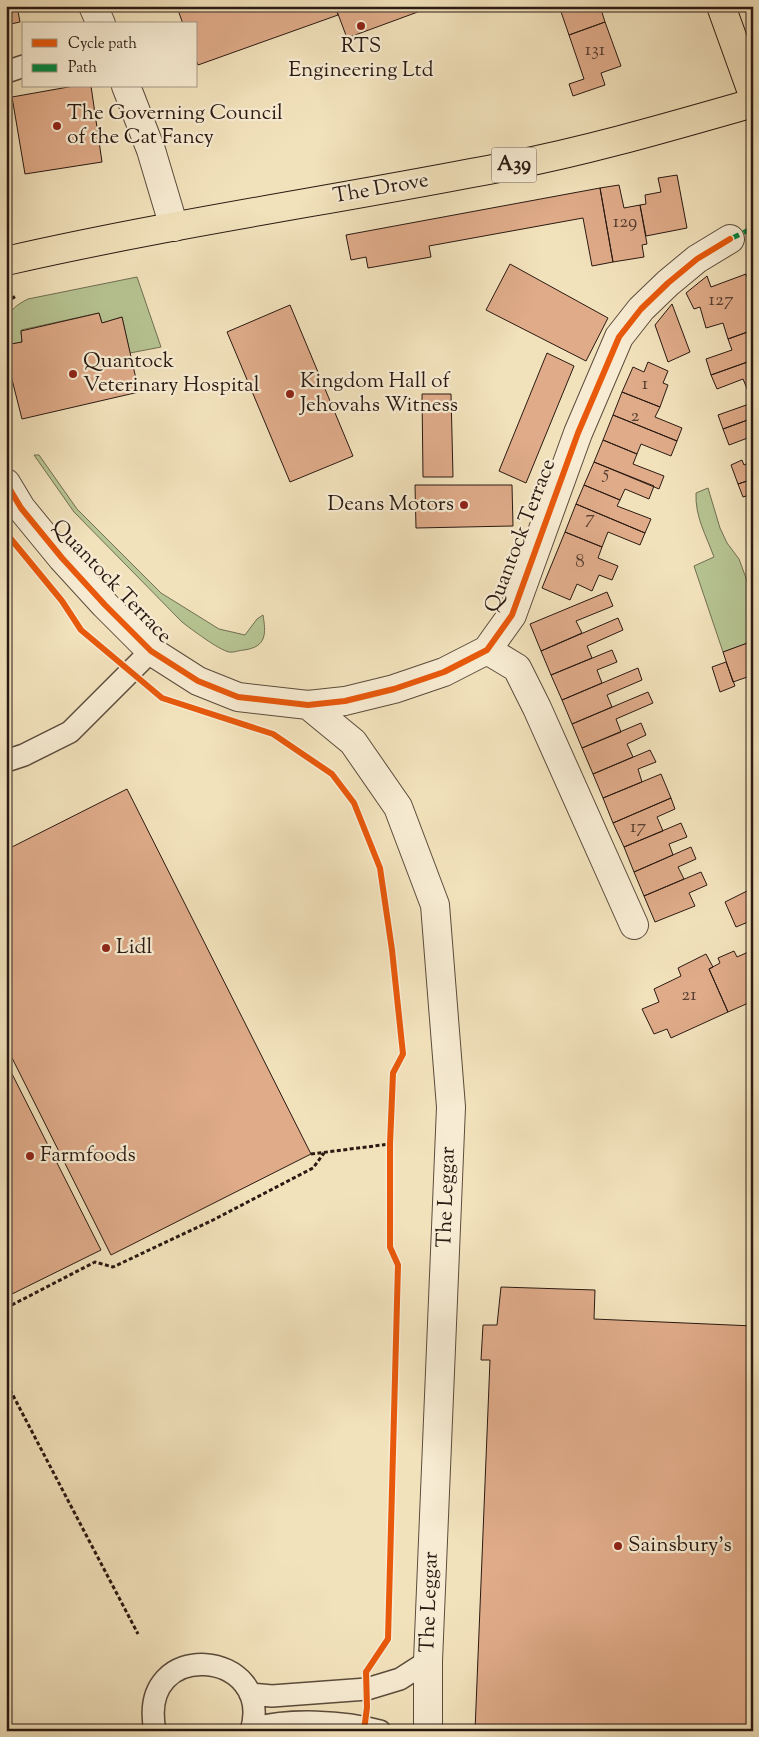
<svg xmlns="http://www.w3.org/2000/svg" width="759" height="1737" viewBox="0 0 759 1737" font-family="'Sorts Mill Goudy',serif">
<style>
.green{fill:#b7c493;stroke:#706f52}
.building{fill:#dfab89;stroke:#2a1a12}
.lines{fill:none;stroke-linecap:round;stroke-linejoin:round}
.service-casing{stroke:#5c4c3c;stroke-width:24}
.minor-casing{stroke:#5c4c3c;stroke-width:30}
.primary-casing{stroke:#2a1a12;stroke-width:30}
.path{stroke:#2a1a12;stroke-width:3;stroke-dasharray:4 2.5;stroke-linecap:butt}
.service{stroke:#f7ecd3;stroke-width:21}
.minor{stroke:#f7ecd3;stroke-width:28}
.primary{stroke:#f2e2bc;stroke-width:28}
.quiet{stroke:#00873e;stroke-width:5;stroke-dasharray:10 5;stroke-linecap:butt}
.cycleway-casing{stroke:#f7ecd3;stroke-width:9}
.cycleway{stroke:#e8590c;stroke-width:6}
.poi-dot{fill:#8f2418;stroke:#f7ecd3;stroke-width:2}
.labels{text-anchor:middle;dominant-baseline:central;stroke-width:4.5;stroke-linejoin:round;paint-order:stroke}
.number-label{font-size:19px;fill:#573e30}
.shield{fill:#f7ecd3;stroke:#68594c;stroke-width:1}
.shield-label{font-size:20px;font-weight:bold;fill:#2a1a12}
.poi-label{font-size:21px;fill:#2a1a12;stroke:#f7ecd3;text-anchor:start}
.street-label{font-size:21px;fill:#2a1a12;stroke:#f7ecd3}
</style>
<rect width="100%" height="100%" fill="#f2e2bc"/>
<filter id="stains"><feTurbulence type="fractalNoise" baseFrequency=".004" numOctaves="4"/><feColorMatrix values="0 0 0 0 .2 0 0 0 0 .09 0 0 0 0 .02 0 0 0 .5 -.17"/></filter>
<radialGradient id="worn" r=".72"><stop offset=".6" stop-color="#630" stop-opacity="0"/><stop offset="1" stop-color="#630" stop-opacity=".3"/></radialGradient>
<path class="green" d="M137 277 161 347 130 353 122 317 102 323 99 313 21 330 22 342 6 345C6 320 4 311 28 299Z
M34 455H39L77 509 161 593 219 629 245 635 257 619 263 615C266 633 267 647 244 650 240 650 233 653 229 652 219 650 191 629 182 622L74 512Z
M708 488 720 528 727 543 739 559 753 597V641L723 652 694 566 714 557C706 535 695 517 696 493Z"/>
<path class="building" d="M6 6H17L20 22 6 25Z
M188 6H335L338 15 198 65 196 60V24H183L178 10Z
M335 6H434L347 38Z
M559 6H600L605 22 569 35Z
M605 22 621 66 601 73 605 85 573 96 569 84 584 79 569 35Z
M74 86H91L102 162 25 174 12 97Z
M677 175 687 228 646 236 640 205 646 204 645 195 661 192 658 178Z
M619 185 624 208 640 205 647 244 642 245 644 257 613 262 600 188Z
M600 188 613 262 592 266 583 218 429 246 431 257 368 268 366 257 351 260 346 235Z
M510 264 608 318 586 361 486 310Z
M746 274 753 293V330L728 339 723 323 706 328 700 307 694 309 686 293 707 276 711 287Z
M672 304 690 352 668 362 655 325Z
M290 305 353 456 290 482 227 332Z
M99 313 102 323 122 317 139 392 22 419 6 356V345L22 342 21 331Z
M753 330V360L711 375 706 359 732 350 728 339Z
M547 353 574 366 526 483 499 471Z
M753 360V390L748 391 743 379 717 389 711 375Z
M648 362 668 371 663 383 668 385 660 407 622 392 633 367 644 372Z
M753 390V418L723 429 718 415 752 403 748 391Z
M622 392 660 407 655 417 682 428 677 441 613 415Z
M422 394H451L453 477H423Z
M613 415 677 441 671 456 641 444 637 454 603 440Z
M753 418V436L729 445 723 429Z
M603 440 637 454 633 464 664 476 659 489 594 462Z
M742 460 744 465 753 461V479L738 484 731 465Z
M594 462 654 486 649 499 625 489 620 500 584 485Z
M753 479V494L743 497 738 484Z
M415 485H512L513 526 416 528Z
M584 485 620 500 617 506 651 519 645 533 576 504Z
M576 504 645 533 640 545 608 532 602 547 565 532Z
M565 532 602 547 598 558 618 566 612 580 599 575 592 591 577 584 570 600 542 588Z
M607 592 613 606 576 621 582 633 541 651 530 624Z
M618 618 623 630 587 646 592 658 551 675 541 651Z
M753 641V675L733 682 723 652Z
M612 650 617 662 597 670 602 683 562 700 551 675Z
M726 662 735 686 720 692 712 667Z
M638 668 642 680 607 695 612 707 572 724 562 700Z
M648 692 653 703 616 719 621 732 582 748 572 724Z
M641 723 646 735 627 744 633 757 593 774 582 748Z
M650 750 656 762 638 769 642 782 603 798 593 774Z
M661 774 671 798 613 823 603 798Z
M127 789 311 1154 111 1255 6 1046V850Z
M671 798 675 809 657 817 663 831 624 847 613 823Z
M681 823 687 837 669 844 673 855 634 872 624 847Z
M691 847 696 859 678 867 684 879 644 896 634 872Z
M701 872 707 885 689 893 695 906 655 922 644 896Z
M753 888V920L736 927 725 902Z
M753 950V1001L728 1012 709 969 720 963 718 958 734 951 737 957Z
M706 954 713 967 709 969 728 1012 671 1038 667 1029 654 1034 642 1009 659 1002 654 989 681 976 678 968Z
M6 1062 101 1250 10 1295 6 1288Z
M501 1287 595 1290 594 1319 753 1326V1731H475L490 1360H481L483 1325H497Z"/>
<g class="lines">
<defs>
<path id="service" d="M6 72 24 66
M6 761 24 755 70 732 151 651
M250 1694 272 1696 367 1689 400 1679 428 1661
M252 1729C288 1718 344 1721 380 1731
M155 1731C136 1635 276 1650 251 1731"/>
<path id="minor" d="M93 6 101 24
M126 86 151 150 174 227
M6 483 21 508 62 558 105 605 151 651 198 681 238 697 308 705 345 701 394 689 444 672 487 650 512 615 578 433 619 337 641 309 668 283 697 259 730 239
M487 650 517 668 537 708 634 925
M308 705 353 742 398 807 435 905 451 1107 428 1661V1731"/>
<path id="primary" d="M721 6 753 95
M6 261C172 223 341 199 508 166 591 150 672 126 753 103"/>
</defs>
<use href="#service" class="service-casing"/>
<use href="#minor" class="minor-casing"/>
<use href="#primary" class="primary-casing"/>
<path class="path" d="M6 302 16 296
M311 1154 390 1144
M6 1308 95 1262 113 1267 213 1220 313 1168 324 1153
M7 1384 138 1634"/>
<use href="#service" class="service"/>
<use href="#minor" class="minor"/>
<use href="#primary" class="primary"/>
<path class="quiet" d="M730 239 753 228"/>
<defs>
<path id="cycleway" d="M6 483 21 508 62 558 105 605 151 651 198 681 238 697 308 705 345 701 394 689 444 672 487 650 512 615 578 433 619 337 641 309 668 283 697 259 730 239
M6 533 62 601 81 630 162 698 273 734 332 774 354 803 380 868 392 950 403 1054 393 1073 390 1144V1247L398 1265 388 1639 366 1672 367 1707 364 1731"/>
</defs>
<use href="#cycleway" class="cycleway-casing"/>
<use href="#cycleway" class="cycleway"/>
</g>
<g class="poi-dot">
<circle cx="361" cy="26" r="5"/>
<circle cx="57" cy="126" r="5"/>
<circle cx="73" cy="374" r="5"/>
<circle cx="290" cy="394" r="5"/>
<circle cx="464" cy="505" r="5"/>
<circle cx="106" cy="948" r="5"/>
<circle cx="30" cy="1156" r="5"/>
<circle cx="618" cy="1546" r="5"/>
</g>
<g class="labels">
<g class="number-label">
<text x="595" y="50">131</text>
<text x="625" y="222">129</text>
<text x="721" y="300">127</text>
<text x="645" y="384">1</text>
<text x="635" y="416">2</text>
<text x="606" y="473">5</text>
<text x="590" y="518">7</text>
<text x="580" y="562">8</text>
<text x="638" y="827">17</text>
<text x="689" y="995">21</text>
</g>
<rect class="shield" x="491.5" y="147.5" width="45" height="35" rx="4"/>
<g class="shield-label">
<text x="514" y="165">A39</text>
</g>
<g class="poi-label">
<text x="361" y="47" text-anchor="middle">RTS<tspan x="361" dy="24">Engineering Ltd</tspan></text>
<text x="67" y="114">The Governing Council<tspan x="67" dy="24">of the Cat Fancy</tspan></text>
<text x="83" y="362">Quantock<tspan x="83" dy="24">Veterinary Hospital</tspan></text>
<text x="300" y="382">Kingdom Hall of<tspan x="300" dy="24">Jehovahs Witness</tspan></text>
<text x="454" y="505" text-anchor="end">Deans Motors</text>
<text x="116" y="948">Lidl</text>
<text x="40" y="1156">Farmfoods</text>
<text x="628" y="1546">Sainsbury's</text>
</g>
<g class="street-label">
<text transform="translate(381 189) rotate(-10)">The Drove</text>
<text transform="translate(521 536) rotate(-69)">Quantock Terrace</text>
<text transform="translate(111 582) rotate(46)">Quantock Terrace</text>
<text transform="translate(447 1197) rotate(-88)">The Leggar</text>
<text transform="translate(430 1602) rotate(-88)">The Leggar</text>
</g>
</g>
<rect width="759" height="1737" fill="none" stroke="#f2e2bc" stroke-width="25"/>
<rect x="8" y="8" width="744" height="1722" fill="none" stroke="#2a1a12" stroke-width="2.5"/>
<rect x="12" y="12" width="734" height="1712" fill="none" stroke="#2a1a12"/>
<rect x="22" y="22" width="175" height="65" fill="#f7ecd3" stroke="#a59886"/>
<rect x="32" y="39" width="25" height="8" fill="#e8590c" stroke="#a59886"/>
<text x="68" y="48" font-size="15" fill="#2a1a12">Cycle path</text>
<rect x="32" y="64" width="25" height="8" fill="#00873e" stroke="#a59886"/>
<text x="68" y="72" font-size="15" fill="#2a1a12">Path</text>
<rect width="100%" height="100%" filter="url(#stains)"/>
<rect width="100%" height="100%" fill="url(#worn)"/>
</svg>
